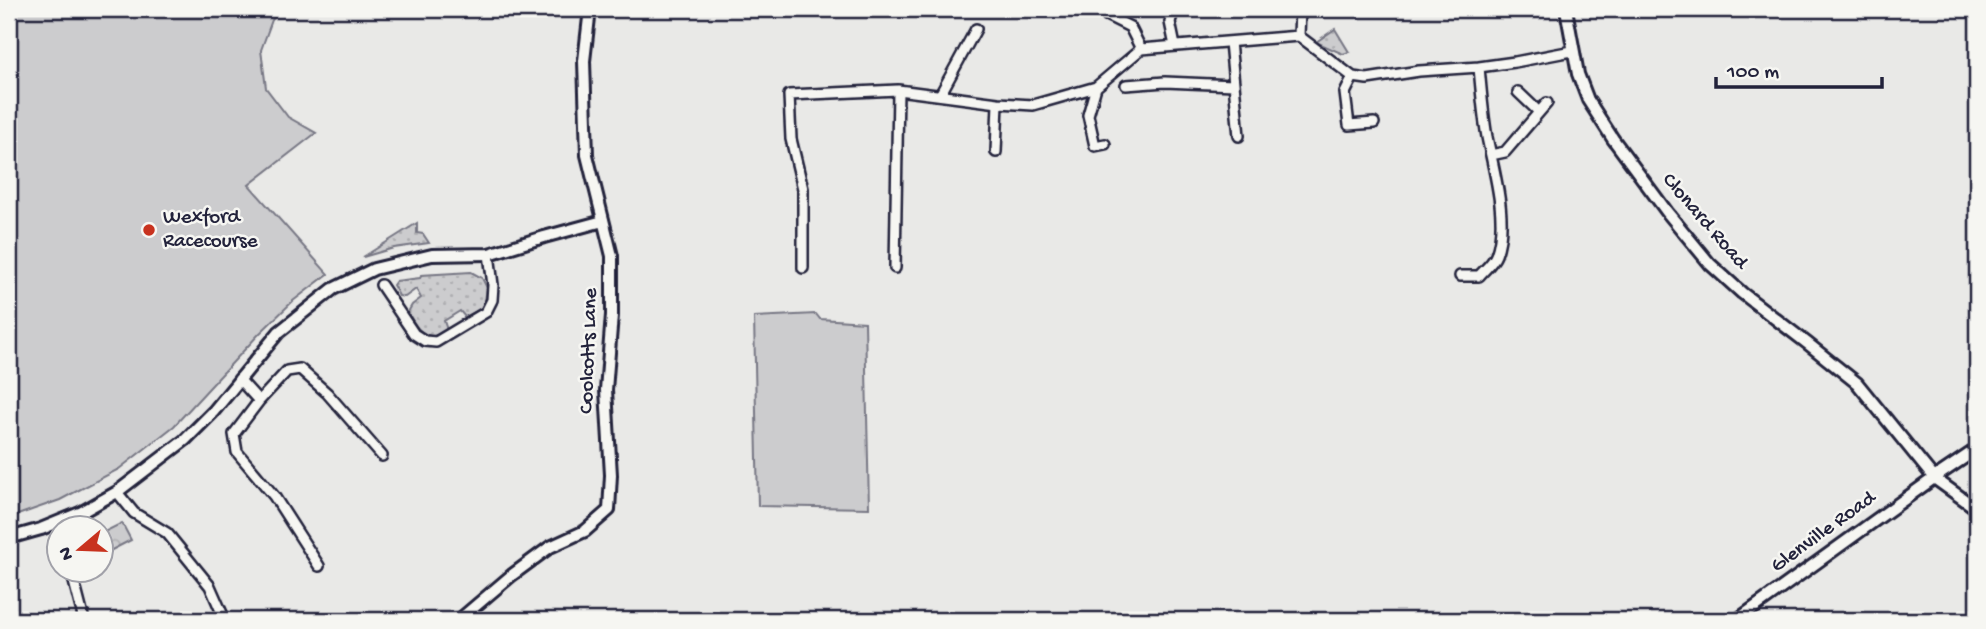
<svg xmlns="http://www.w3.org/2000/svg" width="1986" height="629" viewBox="0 0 1986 629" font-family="'Gochi Hand',sans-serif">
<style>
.grass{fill:url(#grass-dots);stroke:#777784;stroke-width:2}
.park{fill:url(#park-crowns);stroke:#777784;stroke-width:2}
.garden{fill:#ccccce;stroke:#777784;stroke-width:2}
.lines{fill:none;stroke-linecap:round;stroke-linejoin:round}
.minor-casing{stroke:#22223b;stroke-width:14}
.tertiary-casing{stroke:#22223b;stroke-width:16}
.minor{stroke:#f6f6f2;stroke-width:9}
.tertiary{stroke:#f6f6f2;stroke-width:10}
.poi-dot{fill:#c8321e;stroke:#f6f6f2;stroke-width:2.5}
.labels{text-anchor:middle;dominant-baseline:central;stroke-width:5;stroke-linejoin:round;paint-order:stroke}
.poi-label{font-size:21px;fill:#22223b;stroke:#f6f6f2;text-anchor:start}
.street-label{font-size:21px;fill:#22223b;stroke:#f6f6f2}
</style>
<defs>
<pattern id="grass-dots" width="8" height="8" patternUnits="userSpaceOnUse" patternTransform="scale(1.75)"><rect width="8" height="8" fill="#ccccce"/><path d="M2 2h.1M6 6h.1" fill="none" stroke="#afafb2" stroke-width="1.8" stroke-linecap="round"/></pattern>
<pattern id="park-crowns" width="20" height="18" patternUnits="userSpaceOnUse" patternTransform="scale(1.75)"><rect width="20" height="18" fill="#ccccce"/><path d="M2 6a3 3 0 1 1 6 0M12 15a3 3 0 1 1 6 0" fill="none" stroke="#afafb2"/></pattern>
</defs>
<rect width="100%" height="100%" fill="#e9e9e7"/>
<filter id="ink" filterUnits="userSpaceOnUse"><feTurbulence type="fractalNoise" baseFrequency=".0143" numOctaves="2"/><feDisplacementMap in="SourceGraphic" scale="14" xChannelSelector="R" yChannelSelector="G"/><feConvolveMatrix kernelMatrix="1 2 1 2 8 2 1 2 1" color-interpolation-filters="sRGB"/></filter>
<g filter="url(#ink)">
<path class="grass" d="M1335 29 1349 52 1343 54 1316 42Z
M417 223V233L423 234 429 243 394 248 363 257Z
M471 272 482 278 487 288 485 301 481 309 465 317 460 311 444 321 447 330C446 331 436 336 435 336 421 338 413 322 408 312L412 305 421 298 416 289 405 297 399 296 393 285 396 281 420 278 421 275Z"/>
<path class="park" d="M122 523 131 540 102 555V533Z"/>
<path class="garden" d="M9 9H282L272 20 261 50 266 88 288 117 316 133 249 185 328 274 293 301 259 334 174 426 119 469 60 500 9 518Z
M816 314 820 319 865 322 869 508 758 506 754 317Z"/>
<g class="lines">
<defs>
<path id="minor" d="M1094 9 1130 27 1141 49
M1174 9 1170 22 1175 46
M1299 36 1300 9
M1230 42 1239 136
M1141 49 1299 36 1353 77 1367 79 1419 71 1479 67
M1353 77 1345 93 1349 125 1374 123
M1126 85 1165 82 1234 85
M1096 87 1088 115 1095 146 1105 144
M1518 92 1539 112
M940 95 976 29
M996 152 998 103
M1491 155 1505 152 1547 103
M803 268V189L791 139 789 95 898 90 998 103 1033 105 1096 87 1141 49
M895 268 898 90
M1460 276H1479C1485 269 1493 263 1496 255 1509 221 1494 172 1487 137 1483 114 1481 90 1479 67L1515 62 1572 51
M381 285 414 334 425 341 436 342 486 312 492 300 493 285 489 254
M239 379 259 401 234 434 237 452 274 496 319 566
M259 401 287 371 300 369 327 393 382 456
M117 492 134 513 167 533 210 586 225 620
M71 570 84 620"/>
<path id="tertiary" d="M1566 9 1578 74 1588 100 1613 139 1667 212 1710 264 1742 293 1807 343 1857 383 1934 478 1977 509
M9 538 41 529 80 513 117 492 185 440 213 412 279 332 333 289 374 269 432 255 489 254 544 237 603 221
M459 620 512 575 550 547 585 531 609 510 611 475 606 390 612 315V256L587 155 584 61 590 9
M1737 620 1934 478 1977 449"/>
</defs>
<use href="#minor" class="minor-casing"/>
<use href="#tertiary" class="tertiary-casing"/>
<use href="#minor" class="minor"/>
<use href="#tertiary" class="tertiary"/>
</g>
</g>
<circle class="poi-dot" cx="149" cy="230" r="7"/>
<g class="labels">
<g class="poi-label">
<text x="163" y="218">Wexford<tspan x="163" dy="24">Racecourse</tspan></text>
</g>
<g class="street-label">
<text transform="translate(1704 222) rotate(49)">Clonard Road</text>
<text transform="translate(590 351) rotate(-88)">Coolcotts Lane</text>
<text transform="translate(1824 533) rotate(-36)">Glenville Road</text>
</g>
</g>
<rect width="1986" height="629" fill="none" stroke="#f6f6f2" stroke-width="35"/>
<rect x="18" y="18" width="1951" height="594" fill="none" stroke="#22223b" stroke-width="2.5" filter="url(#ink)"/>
<g transform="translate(80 549) rotate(251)"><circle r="33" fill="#f6f6f2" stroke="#a1a1a9" stroke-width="2"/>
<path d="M0-5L12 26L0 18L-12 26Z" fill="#c8321e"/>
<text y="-10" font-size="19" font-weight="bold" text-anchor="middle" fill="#22223b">N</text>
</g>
<path d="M1716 77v10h166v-10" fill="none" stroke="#22223b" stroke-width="3.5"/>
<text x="1727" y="77" font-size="21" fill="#22223b" stroke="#f6f6f2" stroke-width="5" paint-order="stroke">100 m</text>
</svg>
